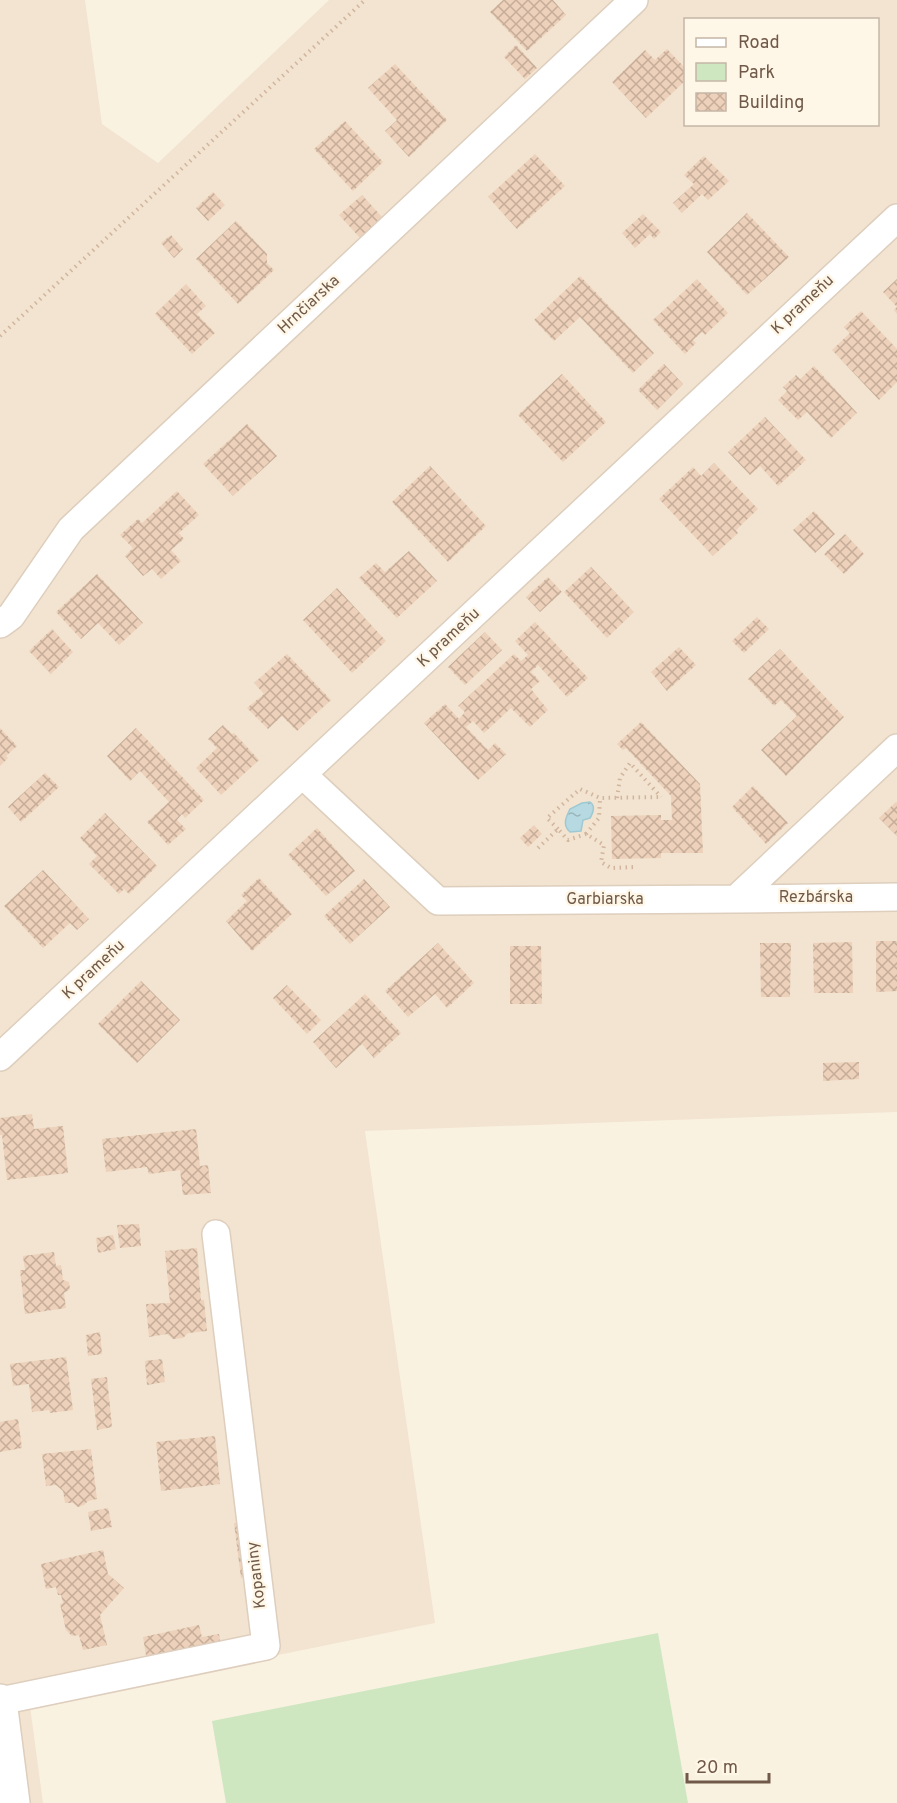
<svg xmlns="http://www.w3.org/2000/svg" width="897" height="1803" viewBox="0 0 897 1803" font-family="Overpass,sans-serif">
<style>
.residential{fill:#f2e4d0;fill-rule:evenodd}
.park{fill:#cee7c1}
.water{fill:url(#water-ripples);stroke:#9ec9d3;stroke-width:1.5}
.building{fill:url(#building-cross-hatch)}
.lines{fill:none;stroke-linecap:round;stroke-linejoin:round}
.minor-casing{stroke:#decebd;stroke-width:30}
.tertiary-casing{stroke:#decebd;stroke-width:36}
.path{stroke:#d2b59e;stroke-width:4;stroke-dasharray:1.5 4.5;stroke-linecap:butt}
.minor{stroke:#fff;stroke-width:27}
.tertiary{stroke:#fff;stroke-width:33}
.labels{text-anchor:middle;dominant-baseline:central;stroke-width:4.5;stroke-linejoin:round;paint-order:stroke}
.street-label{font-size:16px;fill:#705949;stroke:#fef6e6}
</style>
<defs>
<pattern id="water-ripples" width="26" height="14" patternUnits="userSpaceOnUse" patternTransform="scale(1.5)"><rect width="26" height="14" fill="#b7dae2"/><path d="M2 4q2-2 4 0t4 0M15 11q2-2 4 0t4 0" fill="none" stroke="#99b4b9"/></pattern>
<pattern id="building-cross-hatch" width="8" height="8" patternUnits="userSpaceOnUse" patternTransform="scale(1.5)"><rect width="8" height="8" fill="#eed1ba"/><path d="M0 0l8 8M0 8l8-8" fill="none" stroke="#c5ad99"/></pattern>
</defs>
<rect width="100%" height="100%" fill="#faf2e1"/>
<path class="residential" d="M0 0H85L102 124 158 163 329 0H897V1112L365 1131 435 1623 30 1706 43 1803H0ZM686 20H878V124H686Z"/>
<path class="park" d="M658 1633 688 1803H226L212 1721Z"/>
<path class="water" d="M590 802C596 806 593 813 590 818L583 820 581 831 570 832C562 825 566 817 570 809L582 803Z"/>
<path class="building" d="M503 0H553L566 15 527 51 490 12Z
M516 45 537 68 525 79 504 57Z
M667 49 686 69V80L646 118 612 82 645 50 655 60Z
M395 64 447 120 409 157 385 131 397 120 368 88Z
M345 121 383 162 353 191 314 149Z
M535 154 565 186 517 229 488 197Z
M704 156 729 181 708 200 702 194 682 213 673 203 694 184 684 175Z
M213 192 225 205 208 221 196 208Z
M362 195 383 218 361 239 339 215Z
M747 213 789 257 747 295 707 252Z
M643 214 661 232 654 239 650 234 635 248 622 233Z
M236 221 267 254V263L274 270 238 304 196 259Z
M171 235 183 249 174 258 161 243Z
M580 276 654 353 633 373 580 317 554 341 534 320Z
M697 279 728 313 705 335 702 332 693 340 696 343 685 354 653 320Z
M897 279V314L894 310 897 307 883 292Z
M186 284 206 306 197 314 215 333 192 354 155 314Z
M861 311 897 349V382L879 400 832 350 850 333 844 327Z
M664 364 683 384 657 410 638 390Z
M814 366 857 413 831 438 807 412 798 420 778 400 787 391 783 387 796 375 800 379Z
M562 374 606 422 563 462 518 415Z
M765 417 806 460 778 486 760 466 750 475 728 452Z
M247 424 277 456 233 496 203 464Z
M714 463 758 509 736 530 738 533 713 556 659 499 693 467 701 476Z
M430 466 486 526 448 562 392 502Z
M177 491 199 515 179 533 184 539 171 550 181 561 161 579 152 569 143 576 125 556 133 548 120 535 138 519 142 523Z
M814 511 835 534 815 553 793 530Z
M845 534 864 554 844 574 824 554Z
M409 551 437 581 397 618 359 578 376 563 385 572Z
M591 567 634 612 607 638 564 592Z
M97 574 143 623 119 645 98 623 81 639 56 612Z
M548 577 562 592 540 612 526 597Z
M337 588 386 641 352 673 303 620Z
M757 617 769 629 744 653 732 641Z
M535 622 588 678 567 697 538 665 531 672 540 681 531 689 548 710 530 727 511 708 484 733 473 721 466 727 488 750 495 743 506 754 478 780 424 723 445 704 459 719 465 712 458 706 514 654 521 661 528 655 515 641Z
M52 629 73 652 51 674 29 651Z
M485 632 502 650 465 685 448 667Z
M679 647 696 665 667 691 651 672Z
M780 649 844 717 786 776 761 750 797 716 781 700 774 706 748 679Z
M287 654 331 700 297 731 282 716 268 729 247 708 264 694 254 683Z
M641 722 700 784 703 853H661V858L612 859 611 816 661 815V820H672L671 796 626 748 623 750 617 744Z
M223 725 232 734 234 733 259 760 221 795 196 768 217 748 208 739Z
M0 728 17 746 6 756 8 758 0 766Z
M136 728 204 800 185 818 182 814 177 820 186 829 168 845 147 822 169 802 140 771 130 781 107 756Z
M45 773 59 787 21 822 8 807Z
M753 786 788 823 766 844 732 807Z
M896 802 897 803V836L879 818Z
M105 813 157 866 129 894 124 889 119 894 89 864 97 856 80 838Z
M534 825 542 834 528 847 520 838Z
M317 828 355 871 326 896 288 855Z
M43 870 89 919 77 930 70 923 43 948 4 906Z
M259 878 292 914 252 951 226 921 247 901 241 895Z
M364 879 390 907 350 944 324 916Z
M876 941H897V991L876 992Z
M852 942 853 993H814L813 943Z
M438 943 474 983 447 1008 435 994 408 1017 385 991Z
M760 943H791L790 997H761Z
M510 946H541L542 1004H510Z
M141 981 180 1020 137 1063 98 1024Z
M287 985 321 1020 307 1034 273 998Z
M365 994 401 1033 374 1058 362 1044 336 1068 313 1042Z
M859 1062V1079L823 1081V1063Z
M32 1114 34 1129 63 1126 68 1173 7 1180 2 1135H0V1118Z
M196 1129 200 1166 208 1165 211 1193 183 1195 180 1170 149 1174 147 1167 106 1172 102 1139Z
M139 1224 141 1246 120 1248 117 1225Z
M113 1235 116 1249 98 1253 96 1238Z
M197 1248 201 1300H204L207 1331 188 1333 183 1338 173 1339 167 1334 149 1337 146 1304 170 1303 165 1251Z
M54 1252 56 1266 61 1265 63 1280 69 1282 70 1289 64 1293 66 1308 25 1314 20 1270H25L23 1256Z
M100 1332 102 1354 88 1356 86 1335Z
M66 1357 73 1410 50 1413 49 1410 32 1412 29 1384 13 1386 10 1364Z
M162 1359 165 1382 147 1385 145 1361Z
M107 1377 112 1427 97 1430 91 1379Z
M18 1419 22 1448 0 1452V1422Z
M215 1436 220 1484 161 1491 156 1442Z
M91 1449 97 1499 88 1501 84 1505 78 1507 73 1503H65L63 1491 56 1485 46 1486 42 1454Z
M108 1508 112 1527 91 1531 88 1512Z
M244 1522 250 1576 241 1578 234 1523Z
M103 1550 108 1574 124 1588 100 1615 107 1645 83 1650 79 1635 72 1636 66 1630 60 1604 63 1603 61 1595H58L56 1587 46 1589 41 1564Z
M199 1625 202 1637 219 1634 221 1647 147 1662 143 1637Z"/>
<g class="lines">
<defs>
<path id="minor" d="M0 624 11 616 71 529 634 0
M303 775 438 901 736 899 897 748
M736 899 897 897
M0 1057 897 218
M0 1701 266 1646 216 1234"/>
<path id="tertiary" d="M0 1701 13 1803"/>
</defs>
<use href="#minor" class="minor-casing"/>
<use href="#tertiary" class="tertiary-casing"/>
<path class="path" d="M0 336 365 0
M617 798 620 778 630 763 661 797
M558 829 547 818 580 789 600 798 662 797
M586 834 599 818 600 798
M538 848 558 829 568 840 586 834 604 845 601 862 611 868 636 867"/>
<use href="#minor" class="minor"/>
<use href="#tertiary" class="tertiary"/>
</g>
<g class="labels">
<g class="street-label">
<text transform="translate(309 305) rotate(-43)">Hrnčiarska</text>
<text transform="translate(803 305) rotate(-43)">K prameňu</text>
<text transform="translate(449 638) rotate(-43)">K prameňu</text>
<text x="816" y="898">Rezbárska</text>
<text x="605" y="900">Garbiarska</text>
<text transform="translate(94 970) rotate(-43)">K prameňu</text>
<text transform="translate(257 1575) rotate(-97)">Kopaniny</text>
</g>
</g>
<rect x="684" y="18" width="195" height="108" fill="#fef6e6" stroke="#c5b7a7" stroke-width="1.5"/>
<rect x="696" y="38" width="30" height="9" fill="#ffffff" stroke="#c5b7a7" stroke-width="1.5"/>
<text x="738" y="48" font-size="18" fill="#705949">Road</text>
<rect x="696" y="63" width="30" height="18" fill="#cee7c1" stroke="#c5b7a7" stroke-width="1.5"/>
<text x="738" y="78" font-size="18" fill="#705949">Park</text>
<rect x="696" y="93" width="30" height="18" fill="url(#building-cross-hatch)" stroke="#c5b7a7" stroke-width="1.5"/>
<text x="738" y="108" font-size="18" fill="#705949">Building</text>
<path d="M687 1773v9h82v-9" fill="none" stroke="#705949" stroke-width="3"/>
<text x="696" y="1773" font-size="18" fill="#705949" stroke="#fef6e6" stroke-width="4.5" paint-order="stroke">20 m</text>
</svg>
